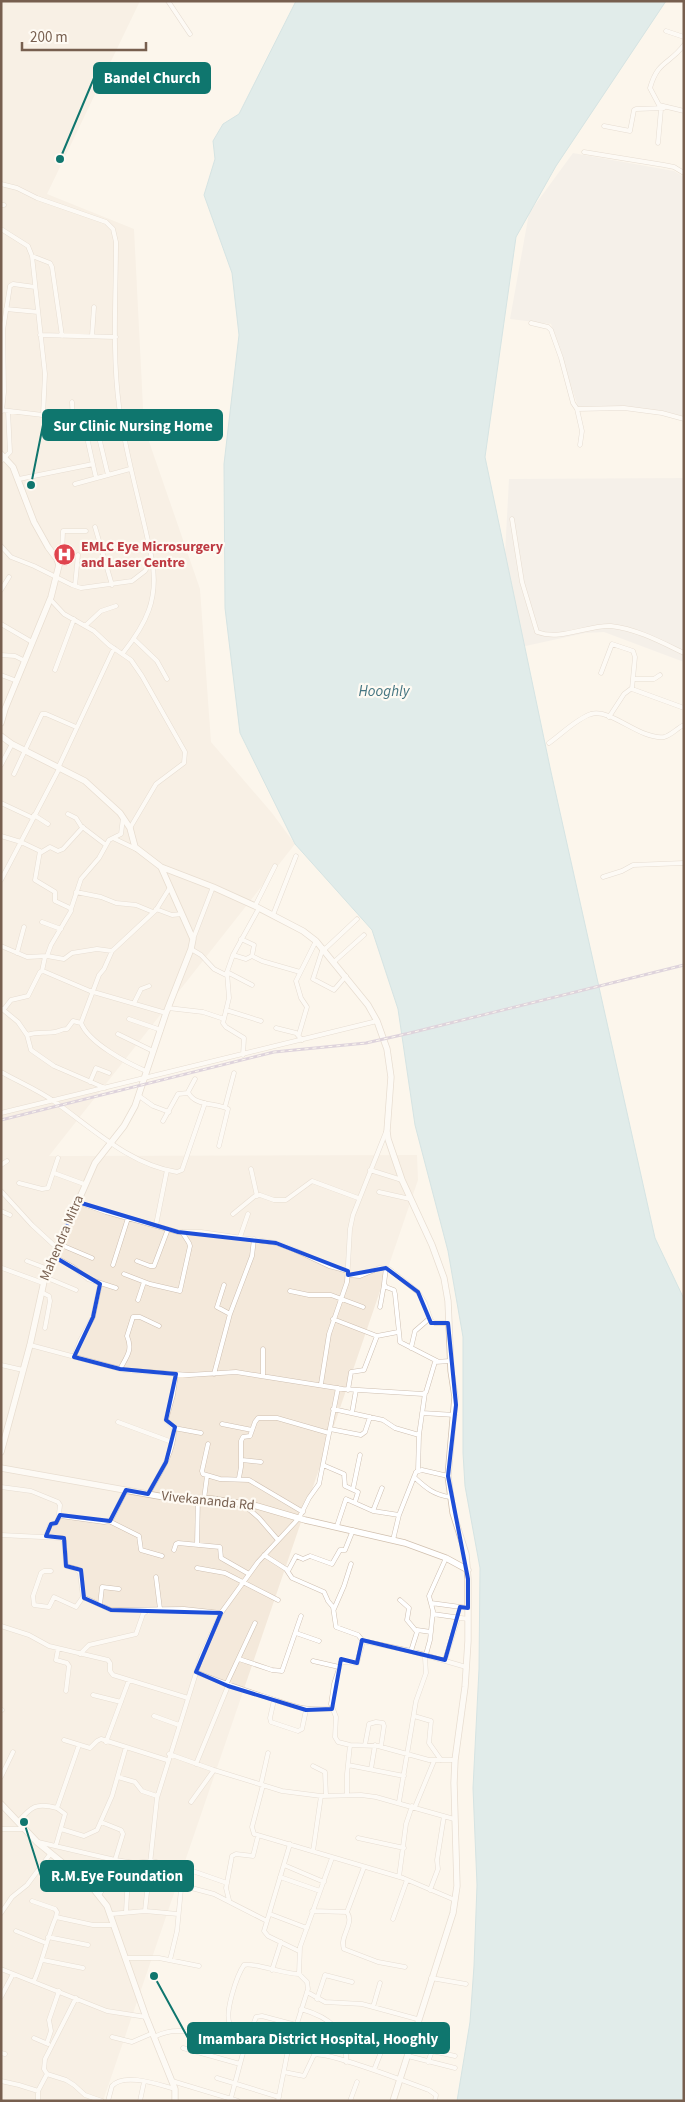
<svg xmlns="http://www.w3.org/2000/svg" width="685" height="2102" viewBox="0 0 685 2102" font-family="'Source Sans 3',sans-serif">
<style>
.residential{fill:#f4e9db}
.industrial{fill:#eee9e4}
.water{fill:#c1dfe6;stroke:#a7ced7}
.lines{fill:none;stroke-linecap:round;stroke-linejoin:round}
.street-casing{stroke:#cebfb1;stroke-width:5}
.secondary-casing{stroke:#d1c0af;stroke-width:7}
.street{stroke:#fff;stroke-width:4}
.secondary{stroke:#fff;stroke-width:5.5}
.rail-casing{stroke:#baa9c7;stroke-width:3}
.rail{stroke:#fefaf3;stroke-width:1;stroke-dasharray:4;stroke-linecap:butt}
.marked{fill:none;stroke:#1d4ed8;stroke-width:4;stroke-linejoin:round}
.labels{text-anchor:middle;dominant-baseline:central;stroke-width:4.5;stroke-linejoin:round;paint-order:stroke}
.health-label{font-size:14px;font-weight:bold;fill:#be3a42;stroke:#fefaf3;text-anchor:start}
.street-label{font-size:14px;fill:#775f4f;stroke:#fefaf3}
.water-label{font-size:15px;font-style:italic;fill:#467682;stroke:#fefaf3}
.leader{fill:none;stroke:#0f766e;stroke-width:2}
.callout-dot{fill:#0f766e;stroke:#fefaf3;stroke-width:2}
.callout{fill:#0f766e;stroke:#0f766e;stroke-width:2}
.callout-label{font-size:15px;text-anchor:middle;font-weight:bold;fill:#fff}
</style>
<rect width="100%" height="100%" fill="#fcf6ec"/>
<path class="residential" d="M1 1H140L47 194 134 229 144 427 200 589 211 742 272 813 295 844 49 1156 417 1155 418 1180 103 2101H1Z"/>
<path class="industrial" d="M573 153 674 171 684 177V416L677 417 629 408 578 407 551 324 510 319 529 213Z
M684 478V662L604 632 585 633 521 647 504 573 509 479Z"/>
<path class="water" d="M296 1H666L556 166 516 237 485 457 551 772 655 1238 684 1299V2101H457L470 2022 474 1966 477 1885 473 1788 479 1669 480 1568 465 1486 463 1453V1337L448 1251 415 1125 398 1009 372 930 295 844 240 733 225 608 224 464 239 335 232 273 204 195 215 159 213 141 223 124 239 114Z"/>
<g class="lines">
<defs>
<path id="street" d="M168 1 190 34
M666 31 684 37
M684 45C669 65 658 60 650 88L659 105 684 111
M604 126 630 131 634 110 636 109 664 108
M658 143 661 109
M584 152 664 165 674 167 684 173
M1 184 17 188 37 198 106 222 113 229 116 242C116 297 112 352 119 406 126 459 142 508 152 560L145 571 132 581 81 588 72 585 34 566 11 557 1 546
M1 205H4
M1 229 28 246 32 256 45 374 43 415
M32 256 50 263 52 267 62 336
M6 309 38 312
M531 323 548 327 551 330 561 358 573 403 577 409 624 408 662 413 684 419
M40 335 116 337
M92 336 94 307
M72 402 73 422
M577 409 582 431 580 445
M1 410 51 416 105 431H123
M2 411 4 392 3 330 10 286 13 284 35 287
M97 429 108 475
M88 442 96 478
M1 461 10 452 8 411
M19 479 93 464
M75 484 130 469
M512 519 522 582 537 632C561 641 587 625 611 626 637 629 661 642 684 653
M95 527 112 585
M57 559 62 553 63 531H86
M75 586 78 555
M1 590 9 577
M50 599 64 614 94 631 109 645 131 660 142 676 185 752 184 763 156 784 130 828
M1 624 32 642
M85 626 101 611 116 606
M134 639 157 661 167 679
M123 653C146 624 159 599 152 560
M1 655 15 656 25 661
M55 670 74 619
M601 673 612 644 633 651 635 657 632 689 684 708
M1 675 17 681
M633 679H654L660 675
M609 717 624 694 632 688
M549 743C562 734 576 719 591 714 611 708 640 740 664 737 672 735 677 728 684 725
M1 765 12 744
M59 766 114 648
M14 774 42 714H46L76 727
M1 803 33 818
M68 814 76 818 81 826 106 845
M34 815 48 824
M1 836 21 842 40 851 35 880 55 892V901L70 908 71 911 51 945 47 956 27 957 1 946
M113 838 136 849
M40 853 50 847 58 851 63 849 83 827
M603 877 622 871 633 865 684 863
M1 880 60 767
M76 892 101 897 116 903 136 905 153 912
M255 906 275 866
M71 909 81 879 99 858 109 840 121 834 123 818
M156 909 172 915 182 914
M273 915 296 856
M42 922 61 929
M193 939 213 887
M323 948 313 979 334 990 346 976
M191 949 201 955 214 969 226 975
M325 949 357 919
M17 953 24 927
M233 955 246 959 252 956 254 945 241 939
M47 956 64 959 72 953 97 949 112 951
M252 956 262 961 300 972
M335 961 364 935
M42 971 45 957
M227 972 252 985
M134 1003 141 989 149 986
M1 1008 18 1022 27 1035 31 1050 54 1066 105 1088
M168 1008 203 1012 224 1019
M4 1009 11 1000 28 996 40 972 43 971 90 991 166 1013
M226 1010 261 1021
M129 1019 161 1030
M276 1028 296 1033 302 1040
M118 1034 153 1051
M299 1034 307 1007 301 998 296 981 316 941
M27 1035C39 1031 46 1034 55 1032 60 1031 61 1029 67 1029L73 1021 81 1023
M243 1055 244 1038 226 1027 223 1023 229 998 227 972 233 955 259 908
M146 1071C127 1063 89 1043 81 1023L99 975 104 969 112 951 156 910 169 889
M1 1072C19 1082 38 1090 55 1102 92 1128 130 1165 177 1172L182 1170 205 1103
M195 1079 188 1092C195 1107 216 1102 228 1109L219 1146
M90 1082 96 1068 109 1073
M139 1096 153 1106 169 1112
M225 1107 234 1073
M1 1113 377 1021
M163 1121 178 1094 188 1093
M1 1165 7 1161
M251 1169 257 1196
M370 1170 402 1180
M54 1173 84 1184
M19 1183 42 1189 48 1188 58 1158
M1 1191 32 1225 57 1248
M379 1192 410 1199
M78 1202 106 1212 178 1232H201L276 1243 295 1250 329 1266 348 1271
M1 1211 10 1215
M233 1214 255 1196 260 1195 274 1200H286L312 1181 358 1198
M156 1225 167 1170
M240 1237 248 1214
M59 1244 92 1258
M53 1256 73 1267 88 1279 116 1288
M27 1261 48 1269
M137 1261 150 1266H154L168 1229
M113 1265 128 1218
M2 1268 43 1283
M386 1268 384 1284 386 1287 394 1290 395 1294 400 1342 437 1361
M124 1274 150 1284 180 1291 190 1246 189 1243 182 1232
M348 1275 360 1276 379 1268 389 1269 418 1292 425 1303 431 1321 435 1323H448
M45 1277 76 1290
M224 1285 217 1307 230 1314
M290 1291 309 1295H331L363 1307
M41 1292 49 1296 50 1301 45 1328
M138 1300 144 1282
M380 1307 384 1285
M333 1319 377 1336 398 1332
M30 1345 124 1370 189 1375 236 1372 343 1389 423 1394 426 1392 435 1362 450 1361
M411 1348 415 1331 430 1318
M74 1357 80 1341 93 1317 100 1284
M1 1365 23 1370
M120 1369C127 1356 133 1350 127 1336L133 1317H140L159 1326
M214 1374 230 1314 252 1256 254 1239
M263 1376V1349
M321 1384 329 1334 347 1282 350 1229 353 1215 386 1132
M348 1390 351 1372 364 1370 377 1336
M333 1409 383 1420 395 1428 419 1435
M352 1413 356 1390
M422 1413 455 1415
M118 1422 172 1442
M222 1424 252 1430
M174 1428 201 1433
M330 1429 361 1435 365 1432 370 1417
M208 1444 202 1471 203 1474 220 1479 249 1480 303 1512
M242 1460 261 1462
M323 1465 344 1474 345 1486 358 1492 355 1502
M418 1471 419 1435 425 1393
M414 1477C426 1488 434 1495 450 1497
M239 1478 241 1467V1441L243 1437 250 1436 255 1422 258 1418H277L329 1433
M1 1487 31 1491 58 1502 60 1505 59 1514 61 1516 104 1522 109 1521 112 1518 126 1490
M353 1489 360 1455
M148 1494C159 1475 175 1451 174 1428L166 1420 173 1395 176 1374
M204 1499 207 1476
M244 1505 259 1518 278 1540
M373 1511 382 1488
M109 1521 139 1536 141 1550 162 1556
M337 1526 346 1499 373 1511 399 1515
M1 1535 62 1538 64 1541 66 1566 77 1569 80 1573 83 1597 111 1610 184 1609 221 1613 258 1562 299 1518 309 1498 319 1484 338 1388
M46 1536 50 1525 56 1523 60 1515
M393 1540 399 1515 416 1472 422 1470 448 1476
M197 1545 198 1498
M174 1550 176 1544 178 1543 220 1547 221 1558 249 1574
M264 1555 286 1569 292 1578 324 1592 328 1601 333 1607 336 1627 358 1635 363 1641
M197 1568 225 1573 278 1600
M51 1571H44L41 1573 33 1596 34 1605 49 1607 54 1597 76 1607 83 1597
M288 1571 296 1556 303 1559 310 1556 332 1564 340 1550H345L353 1530
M156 1577 160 1609
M400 1600 409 1608 407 1620 417 1632 411 1651
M431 1603 468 1608
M100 1605 102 1587 119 1589
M334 1609 344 1586 351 1564
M433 1614 468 1619
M1 1626 29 1635 49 1646 108 1660 110 1663V1671L113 1675 188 1698
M417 1630 431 1632
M296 1633 319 1641
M58 1649 56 1660 67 1663 69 1666 66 1691
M80 1654 89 1645 136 1634 143 1614 148 1610
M239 1659 272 1670 282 1671 301 1616
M445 1660 458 1618
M313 1661 339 1667
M196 1672C220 1682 239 1688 263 1696 292 1705 300 1711 332 1709
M226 1685 255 1623
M93 1695 121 1702
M274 1700 270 1718 271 1722 298 1731 302 1729 306 1710
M1 1710H2
M154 1716 179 1725
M414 1716 431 1721 429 1743 441 1760
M64 1740 90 1748 97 1741 101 1739 167 1760
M106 1742 129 1680
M365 1745 369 1724 376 1722 383 1723 384 1726 381 1746
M169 1754 214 1770 282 1791 321 1796 361 1795 376 1797 454 1819
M455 1760H429L378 1746 350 1745 338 1742 335 1737 336 1717 331 1704 334 1684 341 1662 357 1663 363 1641 411 1651 466 1667
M196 1764 228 1686
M348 1765 404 1776
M313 1766 325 1772 326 1796
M371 1769 375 1745
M1 1777 13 1752
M118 1777 135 1782 142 1791 157 1796
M261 1784 268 1753
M263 1785 252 1827 254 1834 403 1878 455 1900
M347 1795V1774L350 1745
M191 1802 214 1770
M399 1802 416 1701 426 1673 425 1658 430 1640 433 1611 429 1596 446 1558
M415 1807 434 1761
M18 1822C31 1807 36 1802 57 1808L79 1745
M101 1822 121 1830 123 1834 115 1860
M1 1829H23
M61 1829 84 1836 97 1830 112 1796 126 1747
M358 1838 404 1848
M38 1842 115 1860 135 1863 151 1861 184 1868V1886
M290 1844 264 1931 268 1936 299 1951
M56 1845 65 1814 57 1808
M313 1851 321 1796
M284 1865 324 1882
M184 1868 227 1883
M280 1877 320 1891
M399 1877 406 1824 412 1806
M430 1890 438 1869 437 1860 444 1816
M99 1895 113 1874 149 1881
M229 1900 226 1888 232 1856 236 1854 253 1856 258 1836
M32 1901 55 1909 57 1912 56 1917
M145 1911 157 1798 201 1657 221 1613
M312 1911 347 1912 364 1867
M126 1912 128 1876
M347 1912C355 1924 339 1936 344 1949L378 1962 405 1967
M1 1913 12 1897 27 1885 51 1853
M111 1914 145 1911 178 1914
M270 1914 307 1928
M393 1919 407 1880
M16 1931 46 1943
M48 1937 88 1945
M126 1958H159L199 1966
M43 1960 83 1968
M170 1960 177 1931 181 1889 184 1886 214 1894 267 1921
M1 1969 107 2011 146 2017
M272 1970 281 1942
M431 1978 466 1984
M34 1981C43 1960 47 1938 56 1917L93 1925H114
M307 1992 325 2002 362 2004 417 2019
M1 1997 13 1974
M317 1999 325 1975 352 1982
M373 2007 380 1983
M301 2009C329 2017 348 2031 346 2062
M416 2026 438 2034 428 2062
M250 2032 230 2024C224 2013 237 1975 244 1965 255 1962 282 1974 299 1974
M112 2037 132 2042 153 2033
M154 2037C173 2027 188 2031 208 2037
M34 2038 48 2044
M47 2043 51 2031 49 2020 59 1991
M183 2048 240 2064
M432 2051 455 2056
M1 2053 5 2054
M408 2056 455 2068
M374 2070 385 2042
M284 2072 304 2076 314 2055C326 2050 411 2084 429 2090L436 2095 435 2101
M47 2074 66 2080 74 2085 85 2095 102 2101
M217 2078 279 2097
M1 2081 19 2085 38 2091
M172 2081 238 2101
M231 2098 243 2053 256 2017 262 2016 296 2025
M38 2101V2091L47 2074 44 2069 45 2059 76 1998
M108 2101 112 2086C124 2072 160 2085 175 2089
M140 2101 144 2082
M278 2101 287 2055 308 1989 307 1982 299 1974 300 1947 332 1858
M350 2101 357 2082"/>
<path id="secondary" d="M1 454 13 467 34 522 48 547 57 559 59 565 51 597 5 709 1 723
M1 736 12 744 85 781 120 813 130 828 135 847 161 867 193 939 191 949 166 1013 135 1106 124 1126 95 1163 45 1277 30 1345 1 1452
M161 867 213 887 255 906 303 931 316 941 368 1005 377 1021 387 1049 391 1077 387 1131 388 1139 402 1180 432 1245 444 1278 448 1301 451 1371 455 1397 448 1476 453 1513 466 1554 468 1579V1641L465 1687 455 1760 454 1783 457 1886 453 1913 393 2101
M1 1468 164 1497 212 1499 257 1506 305 1520 405 1543 446 1558 468 1570
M1 1804 37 1842 92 1887 107 1906 146 2017 175 2089V2101"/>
</defs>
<use href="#street" class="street-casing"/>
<use href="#secondary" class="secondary-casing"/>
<use href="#street" class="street"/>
<use href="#secondary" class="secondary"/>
<defs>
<path id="rail" d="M1 1120 274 1052 366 1043 410 1033 684 965"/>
</defs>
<use href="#rail" class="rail-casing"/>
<use href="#rail" class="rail"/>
</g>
<path d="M0 0H685V2102H0ZM78 1202 178 1232 276 1243 348 1271V1275L386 1268 418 1292 431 1323H448L456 1405 448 1476 468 1579V1608L460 1607 445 1660 362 1640 357 1663 341 1659 332 1709 306 1710 228 1686 196 1672 221 1613 111 1610 84 1598 81 1570 66 1566 64 1538 46 1536 51 1524 56 1523 60 1515 110 1521 126 1490 148 1494 166 1462 175 1427 166 1420 176 1374 120 1369 74 1357 93 1317 100 1284 53 1256Z" fill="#fcf6ec" fill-opacity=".55" fill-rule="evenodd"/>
<path class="marked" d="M78 1202 178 1232 276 1243 348 1271V1275L386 1268 418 1292 431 1323H448L456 1405 448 1476 468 1579V1608L460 1607 445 1660 362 1640 357 1663 341 1659 332 1709 306 1710 228 1686 196 1672 221 1613 111 1610 84 1598 81 1570 66 1566 64 1538 46 1536 51 1524 56 1523 60 1515 110 1521 126 1490 148 1494 166 1462 175 1427 166 1420 176 1374 120 1369 74 1357 93 1317 100 1284 53 1256Z"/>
<defs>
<symbol id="hospital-disc" viewBox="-11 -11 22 22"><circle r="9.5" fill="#e0444e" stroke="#fefaf3"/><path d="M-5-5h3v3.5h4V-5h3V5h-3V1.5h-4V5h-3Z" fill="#fff"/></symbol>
</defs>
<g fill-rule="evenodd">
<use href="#hospital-disc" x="52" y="542" width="25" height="25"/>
</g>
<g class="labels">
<g class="health-label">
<text x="81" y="547">EMLC Eye Microsurgery<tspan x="81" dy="16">and Laser Centre</tspan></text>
</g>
<g class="street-label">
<text transform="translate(62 1238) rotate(-67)">Mahendra Mitra</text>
<text transform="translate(208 1501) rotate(6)">Vivekananda Rd</text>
</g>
<g class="water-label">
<text x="384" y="691">Hooghly</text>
</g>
</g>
<path class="leader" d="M60 159L94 78M31 485L43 425M24 1822L41 1876M154 1976L188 2038"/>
<g class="callout-dot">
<circle cx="60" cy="159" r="5"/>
<circle cx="31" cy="485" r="5"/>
<circle cx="24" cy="1822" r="5"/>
<circle cx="154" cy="1976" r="5"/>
</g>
<g class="callout">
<rect x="94" y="63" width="116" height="30" rx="5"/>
<rect x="43" y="410" width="179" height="30" rx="5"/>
<rect x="41" y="1861" width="152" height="30" rx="5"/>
<rect x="188" y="2023" width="261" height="30" rx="5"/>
</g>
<g class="callout-label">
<text x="152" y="83">Bandel Church</text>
<text x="133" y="431">Sur Clinic Nursing Home</text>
<text x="117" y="1881">R.M.Eye Foundation</text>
<text x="318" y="2044">Imambara District Hospital, Hooghly</text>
</g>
<rect width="685" height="2102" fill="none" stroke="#775f4f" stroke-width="5"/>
<path d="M22 42v8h124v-8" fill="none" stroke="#775f4f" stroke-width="2.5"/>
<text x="30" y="42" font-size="15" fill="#775f4f" stroke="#fefaf3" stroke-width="4" paint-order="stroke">200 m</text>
</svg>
